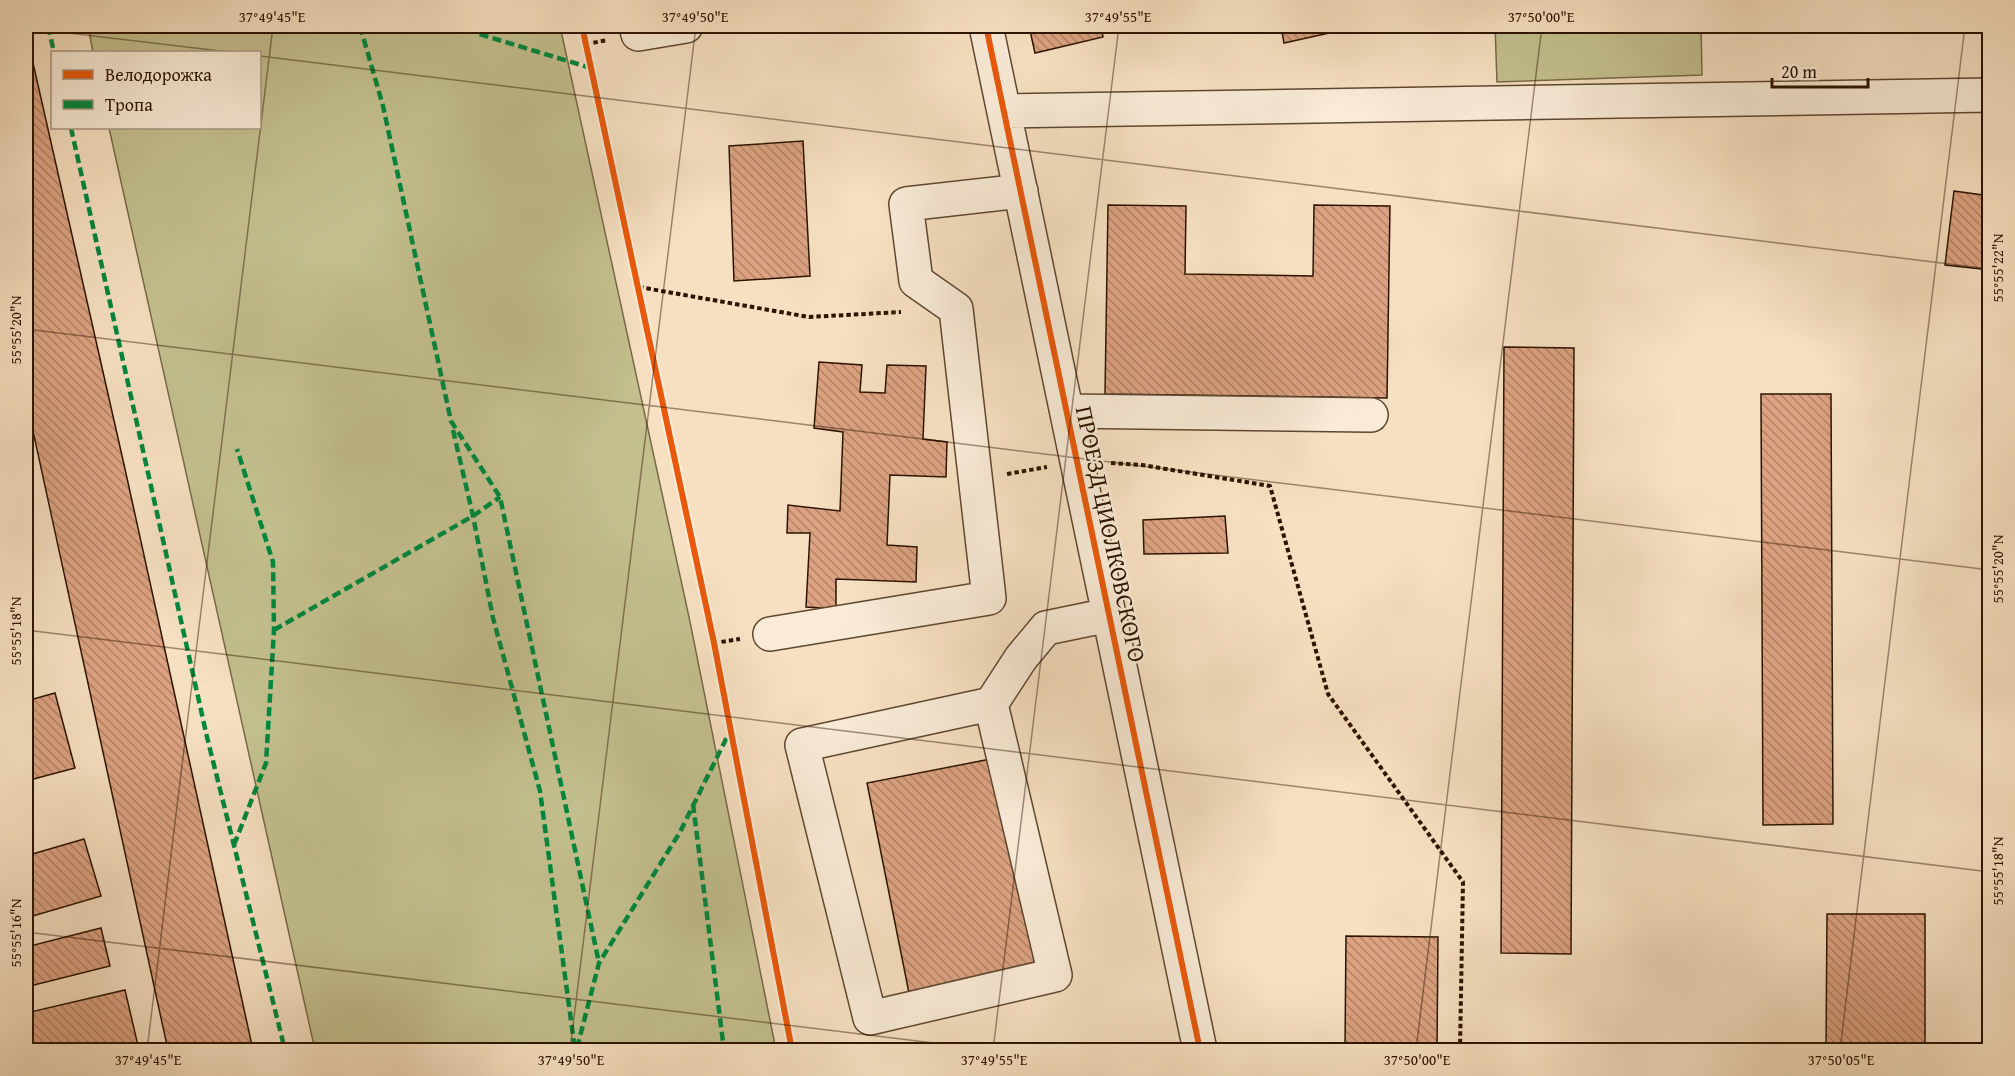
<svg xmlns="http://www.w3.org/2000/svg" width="2015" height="1076" viewBox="0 0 2015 1076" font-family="'Gentium Book Plus',serif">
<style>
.green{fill:#c3c08e;stroke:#786a47;stroke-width:1.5}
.building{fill:url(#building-back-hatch);stroke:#2d1400;stroke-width:1.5}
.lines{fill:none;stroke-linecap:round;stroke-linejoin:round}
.minor-casing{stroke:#5f4730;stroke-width:36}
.path{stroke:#2d1400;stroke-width:4;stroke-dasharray:4.5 3;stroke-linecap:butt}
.minor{stroke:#f9ebd7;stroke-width:33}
.quiet{stroke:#00873e;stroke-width:4.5;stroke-dasharray:9 4.5;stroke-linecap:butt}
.cycleway-casing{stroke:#f9ebd7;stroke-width:10}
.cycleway{stroke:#e8590c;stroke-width:6}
.ticks{fill:none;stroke:#2d1400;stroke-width:1.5;stroke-opacity:0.45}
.labels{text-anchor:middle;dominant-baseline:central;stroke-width:4.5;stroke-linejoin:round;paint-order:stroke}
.street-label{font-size:24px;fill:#2d1400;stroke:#f9ebd7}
.neatline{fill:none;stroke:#2d1400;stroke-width:2}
.ticks-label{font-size:15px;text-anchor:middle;fill:#2d1400}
</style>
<defs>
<pattern id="building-back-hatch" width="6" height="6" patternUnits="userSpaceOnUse" patternTransform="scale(1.5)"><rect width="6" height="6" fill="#dca281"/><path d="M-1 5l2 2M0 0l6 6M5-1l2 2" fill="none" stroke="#b38367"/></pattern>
</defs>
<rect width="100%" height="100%" fill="#f6e0c1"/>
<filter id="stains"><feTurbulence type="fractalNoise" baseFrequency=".00333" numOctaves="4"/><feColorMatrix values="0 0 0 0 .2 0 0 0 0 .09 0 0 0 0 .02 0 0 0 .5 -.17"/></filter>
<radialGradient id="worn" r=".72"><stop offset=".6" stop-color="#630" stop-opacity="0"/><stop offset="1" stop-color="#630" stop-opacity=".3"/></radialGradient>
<path class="green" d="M88 26H560L689 617 776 1050H315L109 128H260V52H93Z
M1495 26H1701L1702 75 1497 82Z"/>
<path class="building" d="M1029 26H1101L1103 37 1035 53Z
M1281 26H1352V28L1284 43Z
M26 32 125 469 253 1050H168L26 399Z
M803 141 810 276 734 281 729 146Z
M1954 191 1990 196V270L1945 265Z
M1108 205 1186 206 1185 274 1313 276 1314 205 1390 206 1387 398 1105 394Z
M1504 347 1574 348 1571 954 1501 953Z
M819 362 862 365 860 392 885 393 887 365 926 366 923 439 947 442 946 477 890 475 887 545 917 547 916 582 836 579V609L806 607 810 533H787L788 505 840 511 843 432 814 428Z
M1761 394H1831L1833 824 1763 825Z
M1225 516 1228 553 1144 554 1143 520Z
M26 595 33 631 26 632Z
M55 693 75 768 26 781V701Z
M996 758 1038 967 909 993 867 783Z
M84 839 101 896 26 918V843L29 855Z
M1827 914H1925V1050H1826Z
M101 928 110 966 26 987V947Z
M1346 936 1438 937 1437 1050H1345Z
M125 990 139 1050H26V1013Z"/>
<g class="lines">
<defs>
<path id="minor" d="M636 26 638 34 686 26
M986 26 1200 1050
M1004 111 1990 95
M1067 411 1371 415
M770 634 989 598 956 309 916 281 906 204 1021 191
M991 704 1055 975 870 1018 802 745 991 704 1021 658 1046 628 1109 615"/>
</defs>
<use href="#minor" class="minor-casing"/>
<path class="path" d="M586 44 608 40
M639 287 809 317 901 312
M1111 463 1142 465 1270 486 1328 694 1463 882 1460 1050
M1007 474 1047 467
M714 643 740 639"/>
<use href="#minor" class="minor"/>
<path class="quiet" d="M48 26 54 52
M360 26 383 106 451 421 500 497 599 963
M469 26 479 34 591 68
M71 128 207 737 285 1050
M453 430 473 516 493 618 540 791 575 1050
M274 630 473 516 500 497
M693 804 724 1050
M234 845 266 763 274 630 273 562 237 449
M577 1048 599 963 680 832 730 731"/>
<defs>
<path id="cycleway" d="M582 26 714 643 792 1050
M986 26 1200 1050"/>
</defs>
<use href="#cycleway" class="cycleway-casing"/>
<use href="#cycleway" class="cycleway"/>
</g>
<path class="ticks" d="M26 28 229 52M260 56 1990 269M26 329 1990 570M26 630 1990 872M26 932 991 1050M147 1050 273 26M570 1050 696 26M993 1050 1119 26M1416 1050 1542 26M1840 1050 1965 26"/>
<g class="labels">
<g class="street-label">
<text transform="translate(1111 534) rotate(78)">ПРОЕЗД ЦИОЛКОВСКОГО</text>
</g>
</g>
<rect width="2015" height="1076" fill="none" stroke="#f6e0c1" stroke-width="66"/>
<rect x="51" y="51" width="210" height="78" fill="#f9ebd7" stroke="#a79581" stroke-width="1.5"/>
<rect x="63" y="70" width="30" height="9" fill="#e8590c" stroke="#a79581" stroke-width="1.5"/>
<text x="105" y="81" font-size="18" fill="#2d1400">Велодорожка</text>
<rect x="63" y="100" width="30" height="9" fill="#00873e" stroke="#a79581" stroke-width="1.5"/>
<text x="105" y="111" font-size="18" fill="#2d1400">Тропа</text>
<path d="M1772 78v9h96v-9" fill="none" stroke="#2d1400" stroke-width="3"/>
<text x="1781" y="78" font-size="18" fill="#2d1400" stroke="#f9ebd7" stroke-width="4.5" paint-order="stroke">20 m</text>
<rect x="33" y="33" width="1949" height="1010" class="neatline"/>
<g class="ticks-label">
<text x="272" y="22">37°49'45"E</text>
<text x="695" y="22">37°49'50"E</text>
<text x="1118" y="22">37°49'55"E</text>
<text x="1541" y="22">37°50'00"E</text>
<text transform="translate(1998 268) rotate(-90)" y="5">55°55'22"N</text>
<text transform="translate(16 330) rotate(-90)" y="5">55°55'20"N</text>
<text transform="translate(1998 569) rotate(-90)" y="5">55°55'20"N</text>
<text transform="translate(16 631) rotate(-90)" y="5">55°55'18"N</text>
<text transform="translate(1998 871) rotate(-90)" y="5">55°55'18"N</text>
<text transform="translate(16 933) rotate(-90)" y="5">55°55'16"N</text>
<text x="148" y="1065">37°49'45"E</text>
<text x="571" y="1065">37°49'50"E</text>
<text x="994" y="1065">37°49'55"E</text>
<text x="1417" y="1065">37°50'00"E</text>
<text x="1841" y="1065">37°50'05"E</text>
</g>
<rect width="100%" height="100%" filter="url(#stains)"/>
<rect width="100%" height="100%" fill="url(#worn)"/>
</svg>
